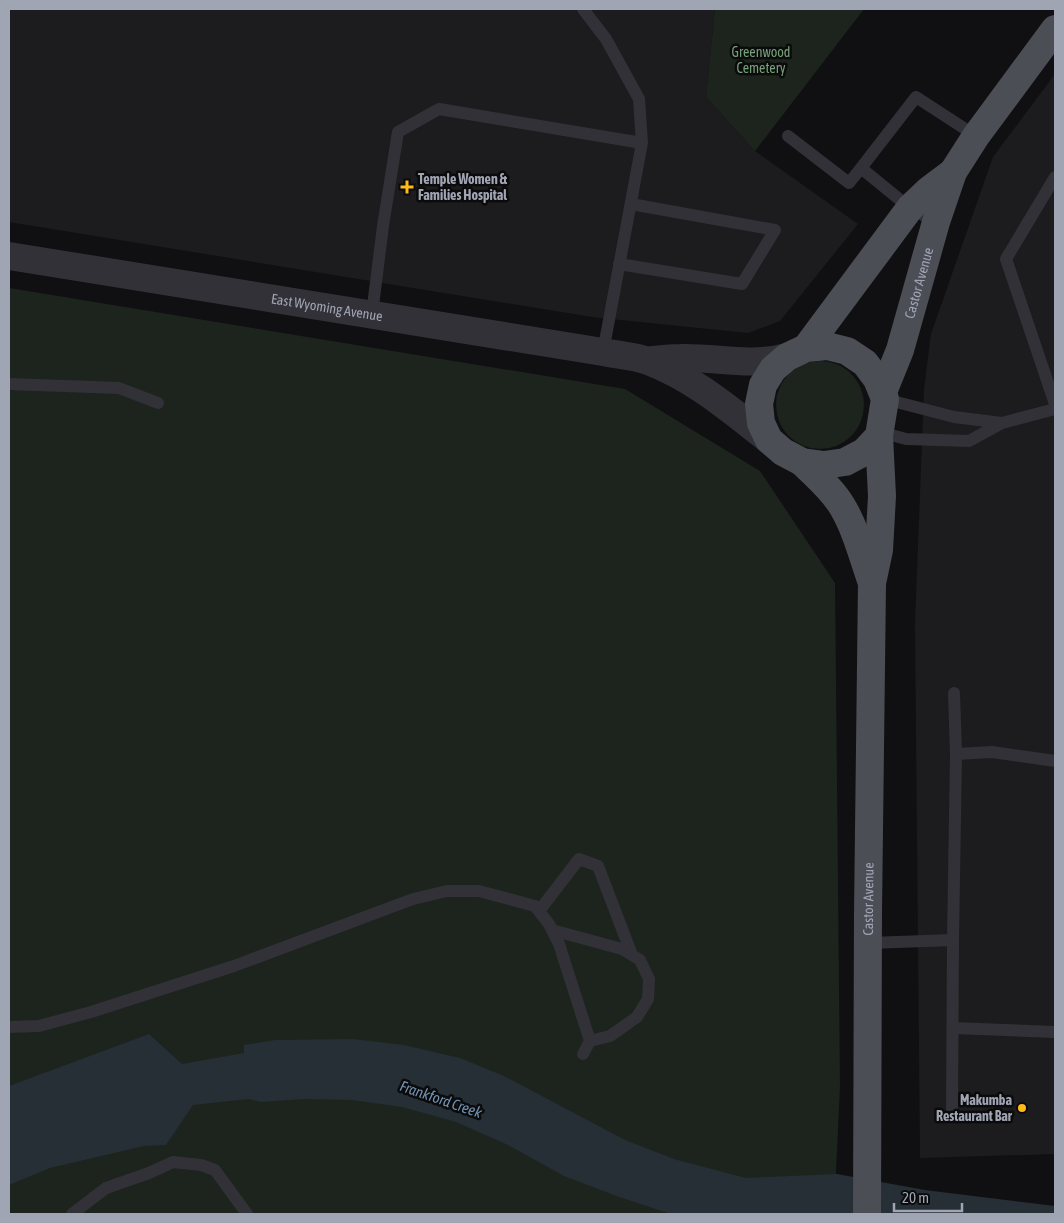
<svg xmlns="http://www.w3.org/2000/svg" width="1064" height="1223" viewBox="0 0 1064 1223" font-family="'Asap Condensed',sans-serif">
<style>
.built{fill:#1c1c1f}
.green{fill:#1c241d}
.water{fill:#262e36}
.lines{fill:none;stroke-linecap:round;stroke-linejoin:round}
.service{stroke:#313137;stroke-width:12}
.tertiary{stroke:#313137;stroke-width:28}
.primary{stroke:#4c4e56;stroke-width:28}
.poi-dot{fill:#ffba1a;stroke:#0b0b0c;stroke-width:2}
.labels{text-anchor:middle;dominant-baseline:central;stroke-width:5;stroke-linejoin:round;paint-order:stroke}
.park-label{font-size:14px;fill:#75a179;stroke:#0b0b0c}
.poi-label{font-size:14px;font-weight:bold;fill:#a0a5b4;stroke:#0b0b0c;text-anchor:start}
.street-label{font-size:14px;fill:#a0a5b4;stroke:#0b0b0c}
.water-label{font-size:15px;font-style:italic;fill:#7393b3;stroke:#0b0b0c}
</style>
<rect width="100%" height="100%" fill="#101012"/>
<path class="built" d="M9 9H715L706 97 755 151 858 224 780 321 748 333 592 317 9 222Z
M1055 74V1154L920 1158 915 623 924 390 931 334 993 157Z"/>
<path class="green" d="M715 9H864L755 151 706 97Z
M9 288 625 389 760 471 835 583 840 1086 834 1214H9Z
M776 405a44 44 0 1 1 88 0a44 44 0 1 1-88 0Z"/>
<path class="water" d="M149 1034 182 1064 244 1053V1045L275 1040 353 1039 404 1045 460 1058 504 1076 625 1140 674 1159 746 1178 837 1174 925 1190 1055 1206V1214H671L619 1197 564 1176 508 1145 456 1122 402 1107 352 1100 305 1099 261 1102 249 1099 193 1105 166 1145 144 1146 50 1168 9 1185V1086Z"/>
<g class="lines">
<path class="service" d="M583 9 606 39 639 99 642 143 603 352
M788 136 849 183 861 168 910 208 936 222
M861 168 916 97 976 136
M1055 177 1006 259 1055 404
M619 264 742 284 775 230 631 204
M372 314 383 226 398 132 439 109 642 143
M9 384 119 388 158 403
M885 399 954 417 1002 423
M880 432 906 439 969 441 1002 423 1055 409
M956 754 992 752 1055 761
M539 911 579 859 598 866 632 955
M953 940 956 754 954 693
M869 943 953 940 952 1114
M9 1027 39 1026 91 1012 234 966 413 899 447 891H479L535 906 549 924 559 944 590 1041 610 1036 637 1017 648 999 649 979 640 960 622 949 552 930
M953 1028 1055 1032
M583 1054 590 1041
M72 1214 106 1188 149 1173 173 1162 201 1165 215 1170 247 1214"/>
<g class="tertiary">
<path id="s1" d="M9 256 603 352C617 355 634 356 648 361 695 379 730 410 769 440"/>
<path d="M653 360C662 359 671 358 680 358 719 357 747 367 787 357"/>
</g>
<g class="primary">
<path d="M827 346 847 351 865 363 877 379 885 399 879 436 864 452 845 462 824 465 802 462 783 452 769 440 761 423 759 404 763 385 773 369 787 357 806 348Z"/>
<path d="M806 348 910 208 929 190 953 172"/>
<path id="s2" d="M883 392 900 350 936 222 953 172 976 136 1055 29"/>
<path d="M802 462C816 476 832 489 842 506 856 529 863 558 872 583"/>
<path id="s3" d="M867 1214 868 913 872 583 879 550 882 496 879 436"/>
</g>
</g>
<g class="poi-dot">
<path d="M404.5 179.5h5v5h5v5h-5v5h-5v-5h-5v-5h5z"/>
<circle cx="1022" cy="1108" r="5"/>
</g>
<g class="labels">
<g class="park-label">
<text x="761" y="52">Greenwood<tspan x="761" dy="16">Cemetery</tspan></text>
</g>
<g class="poi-label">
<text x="418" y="179">Temple Women &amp;<tspan x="418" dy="16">Families Hospital</tspan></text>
<text x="1012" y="1100" text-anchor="end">Makumba<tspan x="1012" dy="16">Restaurant Bar</tspan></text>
</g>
<g class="street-label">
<text stroke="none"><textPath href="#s2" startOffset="115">Castor Avenue</textPath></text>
<text stroke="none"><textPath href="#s1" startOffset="322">East Wyoming Avenue</textPath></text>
<text stroke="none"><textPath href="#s3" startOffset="315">Castor Avenue</textPath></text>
</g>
<g class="water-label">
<text transform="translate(441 1099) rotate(19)">Frankford Creek</text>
</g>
</g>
<rect width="1064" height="1223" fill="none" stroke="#a0a5b4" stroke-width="20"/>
<path d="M894 1203v8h68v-8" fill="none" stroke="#a0a5b4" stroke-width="2.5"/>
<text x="902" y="1203" font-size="15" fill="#a0a5b4" stroke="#0b0b0c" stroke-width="4" paint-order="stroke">20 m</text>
</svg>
